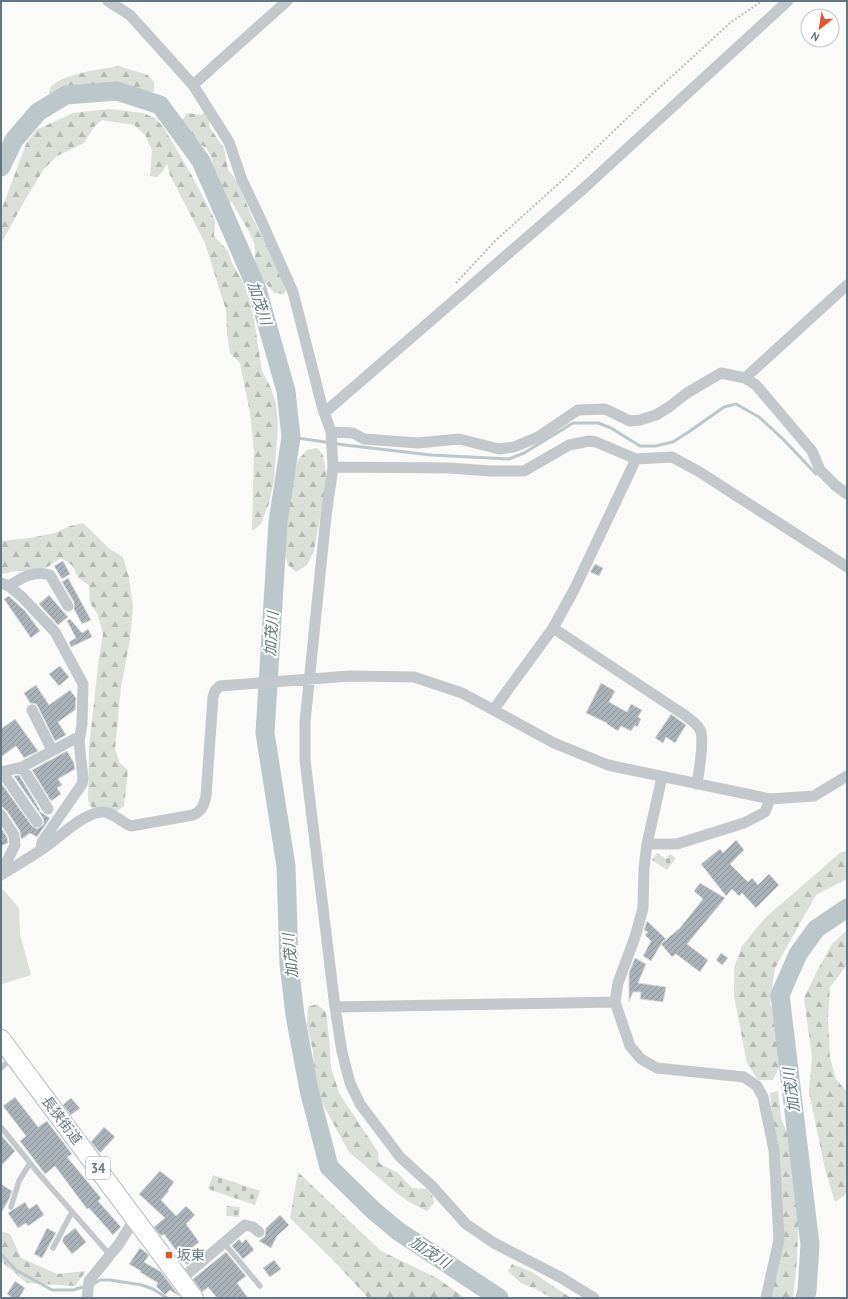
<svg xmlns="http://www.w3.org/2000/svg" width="848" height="1299" viewBox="0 0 848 1299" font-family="'PT Sans','Noto Sans JP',sans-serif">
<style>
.grass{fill:#dadfd7}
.forest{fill:url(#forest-firs)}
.cemetery{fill:url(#cemetery-stones)}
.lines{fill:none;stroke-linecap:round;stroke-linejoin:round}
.stream{stroke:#bbc7cb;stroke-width:3}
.river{stroke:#bbc7cb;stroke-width:19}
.building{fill:url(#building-hatch);stroke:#dcdcda}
.primary-casing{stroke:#b5babe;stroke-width:20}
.path{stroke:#bbbfc2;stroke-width:2;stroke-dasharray:2 2;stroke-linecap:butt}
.lane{stroke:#c3c8cc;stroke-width:5.5}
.street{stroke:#c3c8cc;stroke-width:11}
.primary{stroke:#fff;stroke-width:18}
.poi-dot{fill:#e4572e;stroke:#fff;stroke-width:1.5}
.labels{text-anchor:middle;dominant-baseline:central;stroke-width:4;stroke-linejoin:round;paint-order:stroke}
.shield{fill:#fff;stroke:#939fa8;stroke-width:1}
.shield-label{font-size:13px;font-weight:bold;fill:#657683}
.street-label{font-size:14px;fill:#657683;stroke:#fff}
.poi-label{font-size:14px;fill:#657683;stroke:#fff;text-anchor:start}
.water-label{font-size:15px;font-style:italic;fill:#60757c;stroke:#fff}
</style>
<defs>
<pattern id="forest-firs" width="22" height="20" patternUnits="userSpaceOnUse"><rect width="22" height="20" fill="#dadfd7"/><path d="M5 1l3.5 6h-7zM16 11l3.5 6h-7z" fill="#b4b9b4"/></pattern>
<pattern id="cemetery-stones" width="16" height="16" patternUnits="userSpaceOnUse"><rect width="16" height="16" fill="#dadfd7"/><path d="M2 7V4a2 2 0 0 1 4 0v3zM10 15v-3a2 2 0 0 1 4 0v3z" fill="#b4b9b4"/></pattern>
<pattern id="building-hatch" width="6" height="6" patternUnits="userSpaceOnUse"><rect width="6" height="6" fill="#aab3b9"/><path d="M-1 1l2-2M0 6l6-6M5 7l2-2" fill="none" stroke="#8e969c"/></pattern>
</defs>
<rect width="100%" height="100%" fill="#fafaf8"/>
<path class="grass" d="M1 887 19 908 20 934 31 975 2 984Z"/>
<path class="forest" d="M119 66 148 75 154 82V91L147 96 120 89 107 88 66 91 61 96 50 98C50 96 49 94 49 92 52 74 104 69 119 66Z
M110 109 143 113 155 118 164 128 191 174 215 220 214 236 228 251 232 263 242 280 249 299 254 320 262 371 271 388 276 404 278 425 274 480 269 503 261 524 252 531 254 451 250 413 240 363 230 353 227 334 226 310 205 243 170 175 167 163 163 171 157 177 150 176 152 150 145 135 134 125 102 120 94 127 84 143 57 156 44 169 26 198 1 244V211L26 144 36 130 73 113Z
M205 112 209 121 210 128 224 148 228 170 237 181 252 217 283 277 286 290 284 294 274 293C269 285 259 279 256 271 253 262 257 253 254 243 249 229 239 216 232 202L226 203 220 181 214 167 211 156 206 148 188 136 182 127V120L187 113 201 115Z
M317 448 323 455 326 473 325 489 314 551 307 565 296 572 288 565 283 549 284 527 293 480 298 460 307 450Z
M83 523 110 549 123 557 129 577 133 607 130 640 121 687 115 749 120 763 128 770 124 806 116 812 93 810 88 800 89 747 99 658 103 633 97 613 90 603 89 585 78 578 73 566 61 558 40 572 17 571 1 574V541L30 538 55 533 70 526Z
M847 851V879L816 895 775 968 770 1003 781 1036V1063L773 1080H758L747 1063 734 996V968L742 946 765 918 841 852Z
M847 930V965L830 987 828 1018 830 1058 836 1079 847 1092V1190L845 1195 835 1202 825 1169 809 1092 812 1057 804 998 817 971 832 944Z
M317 1004 326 1012 329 1038 331 1067 339 1093 378 1152 379 1163 398 1173 412 1188 427 1189 433 1197 434 1203 427 1211 409 1202 393 1190 349 1152 320 1099 314 1073 313 1051 307 1026 308 1007Z
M778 1091 781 1118 793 1148 799 1200 797 1260 793 1298H770L783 1239 770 1093Z
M298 1172 381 1251 437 1278 465 1298H368L335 1262 290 1218Z
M1 1231 10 1234 21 1258 57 1274 86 1271 75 1286 27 1283 1 1261Z
M512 1264 532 1272 571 1298H551L538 1290 521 1283 508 1271Z"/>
<path class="cemetery" d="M657 853 666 859 670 854 676 858 667 870 652 860Z
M213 1175 260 1191 255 1205 208 1189Z
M227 1206 240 1207 239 1217 226 1216Z"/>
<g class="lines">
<path class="stream" d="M291 437 345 445 431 455 509 459 524 453 573 423H598L611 428 640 446H655L673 442 690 431 724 407 736 404 759 417 783 439 816 474
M1 1254 16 1270 52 1290H73L86 1286
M92 1285 100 1280H110L142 1285 153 1289 167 1298"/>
<path class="river" d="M1 167 14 140 38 112 66 95 117 91 160 105 201 161 257 289 286 391 291 437 278 522 265 733 286 866 289 964 295 1015 309 1090 329 1167 374 1211 398 1231 499 1298
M805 1298 807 1291 810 1245 780 995 798 954 816 929 847 908"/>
</g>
<path class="building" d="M63 561 70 574 62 579 54 566Z
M595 564 603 568 599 576 590 572Z
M68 578 91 620 82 624 74 609V602L62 582Z
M49 595 68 617 58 625 39 604Z
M9 596 25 611 40 631 31 638 4 599Z
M70 619 82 633 88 629 92 637 71 647 69 642 76 638 67 621Z
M60 666 69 677 59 686 49 674Z
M601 683 615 691 609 702 627 712 631 704 642 710 638 717 641 719 637 727 635 725 631 731 621 726 618 731 607 724V723L586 713Z
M36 685 49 705 70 690 76 698 75 710 58 722 66 735 55 741 38 707 36 704 30 703 24 693Z
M671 714 686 725 675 743 666 737 663 743 655 738Z
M15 719 38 751 24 758 16 746 1 757V729Z
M67 751 74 763 75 769 58 779 62 785 57 788 61 794 51 801 32 770Z
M19 775 40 810 39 811 50 818 37 837 30 833 22 839 21 838 20 831 7 811 1 806V783L32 826 37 829 43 825 44 822 43 818 14 776Z
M1 828 7 837 8 843 1 846Z
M736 840 744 850 730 864 748 882 752 878 758 885 769 874 779 885 756 908 742 893 739 896 732 889 726 896 701 864 720 849 723 853Z
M700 883 725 898 687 944 708 960 700 972 676 954 672 957 661 944 680 928 703 899 694 891Z
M647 921 666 939 663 941 651 961 643 956 651 941 645 935 648 932 644 930Z
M721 953 728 958 722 965 716 960Z
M635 958 646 964 638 983 666 987 663 1002 640 999 641 992H633L629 1002V973Z
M15 1097 38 1127 47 1121 72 1154 67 1157 101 1198 98 1201 121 1227 113 1235 89 1208 87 1209 55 1166 45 1174 20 1141 26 1136 3 1106Z
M71 1098 80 1108 71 1115 63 1105Z
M104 1127 115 1137 100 1153 91 1142Z
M1 1135 15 1151 1 1166Z
M160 1171 174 1182 168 1190 169 1191 161 1200 176 1216 186 1206 195 1215 186 1224 199 1242 188 1251 194 1259 187 1265 164 1234 161 1236 154 1227 165 1218 139 1194Z
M1 1184 12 1191 9 1199 1 1213Z
M25 1202 29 1209 37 1204 44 1215 28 1226 26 1223 18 1228 8 1213Z
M280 1215 289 1225 277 1236 271 1248 259 1241 265 1236 266 1228Z
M47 1228 56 1233 42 1258 34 1254Z
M75 1228 86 1242 72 1254 62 1241 64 1237Z
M239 1239 242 1243 246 1239 254 1250 243 1259 232 1246Z
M140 1248 149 1255 144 1262 161 1272 179 1296 170 1290 165 1295 156 1286 158 1283 140 1272 141 1271 129 1264Z
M226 1252 246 1276 237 1283 248 1298H217L208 1287 202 1292 193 1279Z
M274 1260 281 1269 270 1277 263 1268Z
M15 1281 25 1288 19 1298H13L7 1294Z"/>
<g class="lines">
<defs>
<path id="primary" d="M1 1039 194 1298"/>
</defs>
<use href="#primary" class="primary-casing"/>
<path class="path" d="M456 283 495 241 566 177 646 100 730 23 762 1"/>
<path class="lane" d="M1 1068 13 1057
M1 1127 39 1174 110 1255
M11 1207 19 1181 30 1163
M224 1243 260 1286
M53 1248 72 1212"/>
<path class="street" d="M108 1 130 15 193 85 229 142 242 180 260 218 293 292 322 406 331 432 333 467 326 516 305 722V760L335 1007 342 1052 350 1083 360 1104 400 1157 431 1185 466 1224 494 1243 560 1277 594 1298
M193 85 287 1
M745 378 847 285
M324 413 583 189 788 1
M331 432 353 433 364 439 418 443 459 439 499 449 514 447 538 437 578 410 605 409 630 421 640 420 656 415 669 407 687 393 721 373 745 378 756 385 812 451 820 470 835 485 847 494
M333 467 449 468 491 471H524L569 445 589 441 596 442 636 459 672 457 698 471 847 567
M1 583 9 586 22 597 55 632 83 684 82 724 79 742 83 778 82 784 42 842 41 850
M9 586C21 578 34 570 50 575L68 606
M553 628 686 716C691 720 699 725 701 732 704 744 699 771 697 784
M494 709 553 628 574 590 636 459
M32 710 52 750
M22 767 48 809
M4 771 7 779 37 822
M1 772 22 767 80 736
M662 777 647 844 644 868 643 908 635 937 618 983 615 1002 630 1046 641 1059 657 1068 744 1077 757 1086 763 1097 774 1150 779 1240 766 1298
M1 815 14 835 15 845 1 873
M647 844H677L744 823 765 812 770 799
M1 875C17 865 33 856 48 845 62 835 86 811 104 812 114 813 122 823 131 826L193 815C202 811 204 805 206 796L213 697 215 691 220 686 350 676 414 677 462 693 554 743 608 765 770 799 814 796 847 776
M335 1007 615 1002
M180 1280 245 1225 253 1227 259 1232
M87 1298 89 1281 119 1244 135 1218"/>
<use href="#primary" class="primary"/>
</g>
<rect class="poi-dot" x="165" y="1251" width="8" height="8" rx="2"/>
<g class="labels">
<rect class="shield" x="86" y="1157" width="24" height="22" rx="3"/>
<g class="shield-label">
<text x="98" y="1168">34</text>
</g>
<g class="street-label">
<text transform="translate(62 1120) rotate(53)">長狭街道</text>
</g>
<g class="poi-label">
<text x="177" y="1255">坂東</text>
</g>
<g class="water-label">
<text transform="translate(260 303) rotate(72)">加茂川</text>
<text transform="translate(271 634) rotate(-86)">加茂川</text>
<text transform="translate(290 956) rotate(-95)">加茂川</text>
<text transform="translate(791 1090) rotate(-97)">加茂川</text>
<text transform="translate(430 1252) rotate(33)">加茂川</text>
</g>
</g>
<rect width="848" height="1299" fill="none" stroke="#657683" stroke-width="4"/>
<g transform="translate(820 28) rotate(210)"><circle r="19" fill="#ffffff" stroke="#c1c8cd"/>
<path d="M0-3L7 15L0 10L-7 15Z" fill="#e4572e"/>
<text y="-6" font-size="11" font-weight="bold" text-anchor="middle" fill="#657683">N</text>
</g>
</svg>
